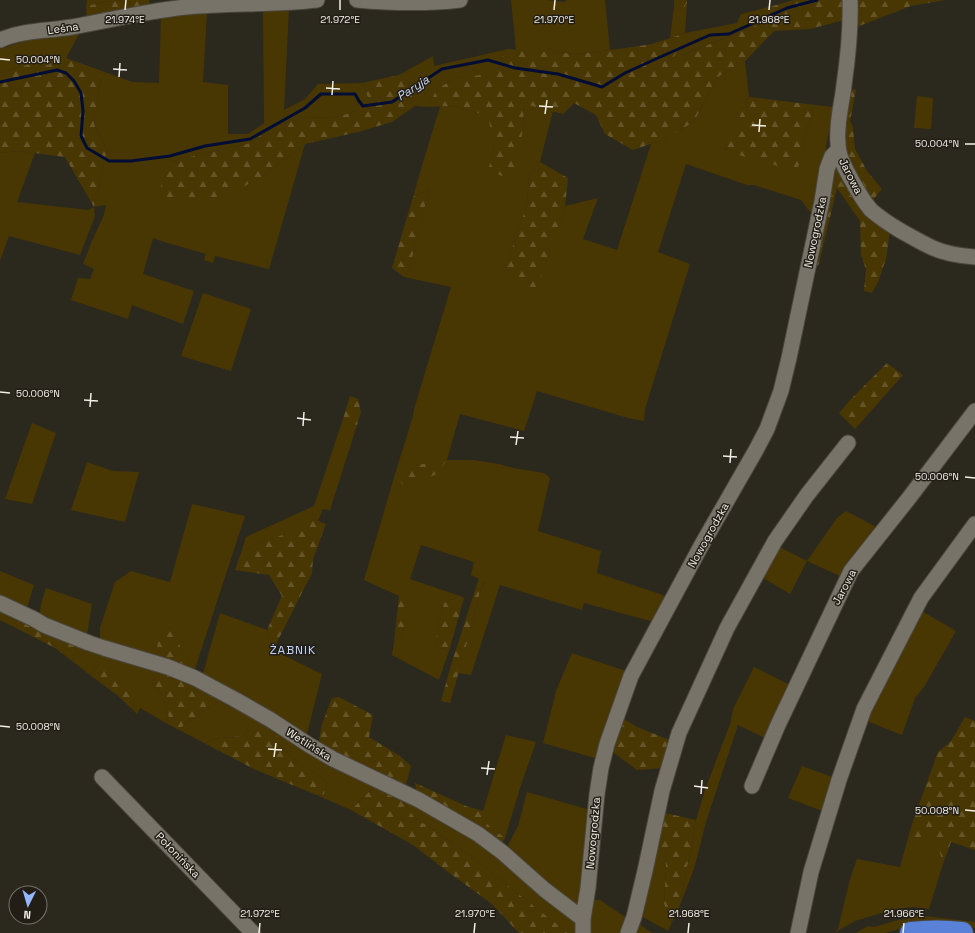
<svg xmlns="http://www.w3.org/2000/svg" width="975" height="933" viewBox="0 0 975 933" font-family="'Space Grotesk',sans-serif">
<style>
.green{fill:#493703}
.forest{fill:url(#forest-firs)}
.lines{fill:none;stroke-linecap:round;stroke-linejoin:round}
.stream{stroke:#020d35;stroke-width:3}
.minor-casing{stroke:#49463e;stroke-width:17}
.highway-casing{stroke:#49463e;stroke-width:24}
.minor{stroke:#777368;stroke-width:15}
.highway{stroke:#5981d8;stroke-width:22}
.ticks{fill:none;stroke:#f2efe9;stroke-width:1.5}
.labels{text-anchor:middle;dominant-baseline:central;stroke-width:3;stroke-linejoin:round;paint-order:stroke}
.street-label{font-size:11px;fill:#f2efe9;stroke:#221e15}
.water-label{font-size:12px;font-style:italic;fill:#cad9f7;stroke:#221e15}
.neighbourhood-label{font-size:12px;letter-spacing:1px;fill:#c1d5fe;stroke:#221e15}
.ticks-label{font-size:10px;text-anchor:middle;fill:#f2efe9;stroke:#221e15;stroke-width:3;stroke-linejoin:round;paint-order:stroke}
</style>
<defs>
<pattern id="forest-firs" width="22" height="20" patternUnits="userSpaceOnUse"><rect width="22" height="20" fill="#493703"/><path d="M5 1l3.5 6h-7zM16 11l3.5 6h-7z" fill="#645428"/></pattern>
</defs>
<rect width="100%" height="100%" fill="#2b281e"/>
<path class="green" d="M87 0H123L106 2 86 6Z
M511 0H547L564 2 567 0H605L610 50 579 54 516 50Z
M687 3 685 33 737 23 741 14 769 7 765 22C734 34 703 46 673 59L684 33 670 38 674 7 679 15Z
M289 9 284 110 305 99 318 84 362 83 369 100 371 111H356L337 117 302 118 276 126 247 144 172 161 259 179 305 144 269 269 215 256 213 263 204 260 206 254 161 241 153 238 143 274 194 291 183 324 132 305 128 319 71 300 78 278 90 279 94 269 83 264 92 241 104 215 106 205 94 207 95 216 80 255 9 236 0 261V153L19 151 35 153 17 202 89 210 94 207 107 150 94 124 102 71 132 82 159 83 161 16 207 12 203 82 228 85V134H248L264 123 263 10Z
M82 29 66 58H49L0 73V49L41 36Z
M508 49 490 75 455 78 437 89 427 107 415 106 408 83 399 75 433 56 434 66Z
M745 61 749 97 725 149 805 156 804 139 815 105 833 107 815 210 810 212 801 200 754 185H747L686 164 658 252 690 264 645 409 644 421 628 418 537 391 524 431 460 414 447 460H474L499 464 513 468 544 473 550 478 538 531 601 551 597 573 669 597 654 622 584 603 582 610 500 585 471 675 458 673 471 629 480 592 485 582 471 575 474 562 421 545 410 579 460 596 444 603 437 631 435 647 449 651 439 680 392 655 394 642 403 632 411 600 399 596 364 580 395 474 413 416 414 409 451 287 404 277 410 266 429 190 413 197 423 162 440 107 455 106 489 116 494 148 488 170 523 129 524 103 553 111 540 162 529 176 527 204 504 272 538 284 565 206 598 198 583 239 617 250 651 144 662 140 694 122 716 78Z
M917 96 933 98 931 129 914 128Z
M203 293 251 309 231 371 181 356Z
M342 422 357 425 330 510 323 509 318 521 313 519 305 527 242 550 246 537 314 506Z
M32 423 56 433 32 504 5 499Z
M87 462 113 471 139 472 125 522 71 510Z
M192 504 245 516 194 672 188 671 189 662 182 652 178 640 155 658 100 642V628L115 582 131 571 170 582Z
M846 511 880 529 842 577 807 561 790 594 760 576 776 545 807 561 837 518Z
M0 571 34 585 26 611 0 600Z
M46 588 92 604 87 635 39 620 41 604Z
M0 606 21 617 12 626 0 620Z
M920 610 956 631 924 687 915 698 902 735 867 721 896 657Z
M220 613 267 630 273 650 322 674 306 738 202 677Z
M72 641 161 669 151 683 162 694 169 718 164 722 140 708 137 714 132 709 135 701 99 664 90 675 72 661 77 653Z
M572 653 629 672 598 759 543 743 556 691Z
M754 667 792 686 767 739 738 725 706 822 694 869 680 905 685 874 691 851 696 820 705 790 730 724 733 709Z
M223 699 377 784 351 810 319 796 324 794 328 782 291 757 281 746 255 725 243 736 212 739 206 744 179 730 187 722Z
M506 735 536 742 521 785 505 838 488 825 483 811Z
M802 766 835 778 825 812 788 798Z
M527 792 590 810 588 847 577 909 507 847 518 826Z
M402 797 453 825 492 852 577 924 578 933H568L464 851 414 817 404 803Z
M908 838H937L943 864 929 909 914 907 895 909 855 921 834 933 838 929 850 879 857 859 900 867Z
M655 841 665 851 666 869 664 904 672 922 668 931 639 915Z
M593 900H600L628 919 625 933H589Z
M911 916H925L975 922V928L943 924 913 927 899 929 885 933H856L868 926 874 927 898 920 908 919Z
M639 924 652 933H633Z"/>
<path class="forest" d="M123 0H149L151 8 87 19 86 6 106 2Z
M674 0H687V3L679 16 674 7Z
M794 0H844V20L810 29 774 31 745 61 716 78 694 122 662 140 633 150 605 134 596 115 574 103 563 114 524 104 523 129 515 172 502 176 488 170 494 148 488 116 455 106 427 107 437 89 455 78 490 74 508 49 579 54 626 48 652 44 685 33 673 59C704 46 734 34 765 22L769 7Z
M853 0H945L911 6 854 28Z
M49 58H66L102 71 94 124 107 150 94 207 65 157 19 151 0 153V73Z
M399 75 408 83 415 106 392 122 358 132 305 144 259 179 217 199H162L160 170 172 161 247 144 276 126 302 118 337 117 356 111H370L369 100 362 83Z
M848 88 856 90 850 121 853 127 855 149 867 171 882 189 873 200 863 188 850 166 843 140Z
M749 97 815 105 804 139 805 156 795 171 739 155 725 148Z
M540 162 568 178 565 206 535 295 504 272 527 204 529 176Z
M832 167H839L890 231 886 259 878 282 872 293 864 291 866 269 861 255 860 221 837 188 819 264 811 273Z
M429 190 410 266 404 277 392 268 413 197Z
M887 363 903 375 855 429 839 413 851 399Z
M350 396 358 399 361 412 357 425 342 422Z
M447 460 435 475 403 485 395 474 411 466Z
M313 519 326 524 313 559 312 573 273 650 267 630 282 596 269 575 235 570 242 550 304 527Z
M479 578 485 581 480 592 471 629 450 703 441 701 451 665Z
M399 596 412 600 403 632 394 642Z
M460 596 464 598 449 651 435 647 437 631 444 603Z
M21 617 72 641 77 653 72 661 55 648 12 626Z
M168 629 178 640 182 652 189 662 188 671 155 658 158 642Z
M99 664 107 665 126 682 135 701 132 709 117 695 90 675Z
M161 669 223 699 187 722 179 730 164 722 169 718 162 694 151 683Z
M339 697 373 715 369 737 400 756 411 766 405 788 318 746 322 724 332 698Z
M619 716 637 727 672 741 664 768 637 770 610 750Z
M965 717 975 721V850L951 842 943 864 936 838H908L912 824 938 752 951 741Z
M255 725 276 732 281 746 291 757 328 782 324 794 319 796 256 770 206 744 212 739 243 736Z
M415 783 466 806 483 811 488 825 505 838 501 846 417 796Z
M377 784 402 797 404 803 414 817 464 851 568 933H519L491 903 448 872 413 845 351 810Z
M661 812 696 820 691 851 685 874 680 905 672 922 664 904 666 869 665 851 655 841Z"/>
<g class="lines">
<path class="stream" d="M0 82 57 70 66 73 74 81 81 93 83 111 81 136 87 148 109 161H131L170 156 205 146 250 139 305 108 321 94H355L359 101 363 106 392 102 442 69 488 60 515 68 558 74 602 87 625 73 658 58 710 35 729 34 787 8 817 0"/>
<defs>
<path id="minor" d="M357 0C391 3 425 4 460 0
M850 0C851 29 848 57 844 85 842 104 836 123 838 143 838 156 845 168 851 179 857 190 863 201 871 210 880 218 891 225 901 231 912 237 922 243 933 248 946 254 961 256 975 257
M0 40C23 30 48 31 72 27 110 20 147 11 186 7 230 3 273 5 317 0
M0 603 34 619 44 625 89 643 104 648 168 667 195 678 236 700 271 720 309 745 333 759 419 800 478 834 502 852 545 890 583 919V933
M102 777 253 933
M752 786 778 725 851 571 909 498 975 411
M583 919 588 888 597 794 601 768 607 744 631 676 701 546 756 450 767 429 781 391 789 358 822 201 827 169 832 156 838 150
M628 933 634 917 645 871 662 791 679 733 727 628 775 541 807 495 848 443
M798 933 811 872 839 780 864 709 921 598 975 524"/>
<path id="highway" d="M911 933C928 931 945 931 962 933"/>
</defs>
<use href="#minor" class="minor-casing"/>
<use href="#highway" class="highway-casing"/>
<use href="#minor" class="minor"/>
<use href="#highway" class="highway"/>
</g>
<path class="ticks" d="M125 10 126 0M340 10V0M554 10 555 0M769 10 770 0M0 59 10 60M113 69 127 70M119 77 120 63M326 88 340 89M332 95 333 81M539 106 553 107M545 114 547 100M752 125 766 126M759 132 760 119M965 144H975M0 392 10 393M84 400 98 401M90 407 91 393M297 418 311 420M303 426 304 412M510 437 524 438M516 445 518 431M723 456 737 457M730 463 731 449M965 477 975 478M0 726 10 727M268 749 282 750M274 757 276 743M481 768 495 769M487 775 489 761M694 786 708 788M701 794 702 780M965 810 975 811M259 933 260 923M474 933 475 923M688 933 689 923M903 933 904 923"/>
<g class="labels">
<g class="street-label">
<text transform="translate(63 28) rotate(-8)">Leśna</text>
<text transform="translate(851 176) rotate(63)">Jarowa</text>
<text transform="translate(815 232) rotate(-78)">Nowogrodzka</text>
<text transform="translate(708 535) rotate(-61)">Nowogrodzka</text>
<text transform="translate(844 587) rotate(-62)">Jarowa</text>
<text transform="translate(309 744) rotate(32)">Wetlińska</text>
<text transform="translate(593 833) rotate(-85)">Nowogrodzka</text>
<text transform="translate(178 855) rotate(46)">Połonińska</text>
</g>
<g class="water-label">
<text transform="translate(413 88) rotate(-33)">Paryja</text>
</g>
<g class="neighbourhood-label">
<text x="293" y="650">ŻABNIK</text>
</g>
</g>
<g class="ticks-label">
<text x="125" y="23">21.974°E</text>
<text x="340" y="23">21.972°E</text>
<text x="554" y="23">21.970°E</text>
<text x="769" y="23">21.968°E</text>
<text x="38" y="63">50.004°N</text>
<text x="937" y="147">50.004°N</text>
<text x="38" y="397">50.006°N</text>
<text x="937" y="480">50.006°N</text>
<text x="38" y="730">50.008°N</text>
<text x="937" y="814">50.008°N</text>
<text x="260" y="917">21.972°E</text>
<text x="475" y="917">21.970°E</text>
<text x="689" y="917">21.968°E</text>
<text x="904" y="917">21.966°E</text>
</g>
<g transform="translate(28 905) rotate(185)"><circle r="19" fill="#221e15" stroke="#75726a"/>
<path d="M0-3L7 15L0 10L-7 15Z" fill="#94b7fd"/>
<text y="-6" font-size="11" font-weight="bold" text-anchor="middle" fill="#f2efe9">N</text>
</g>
</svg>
